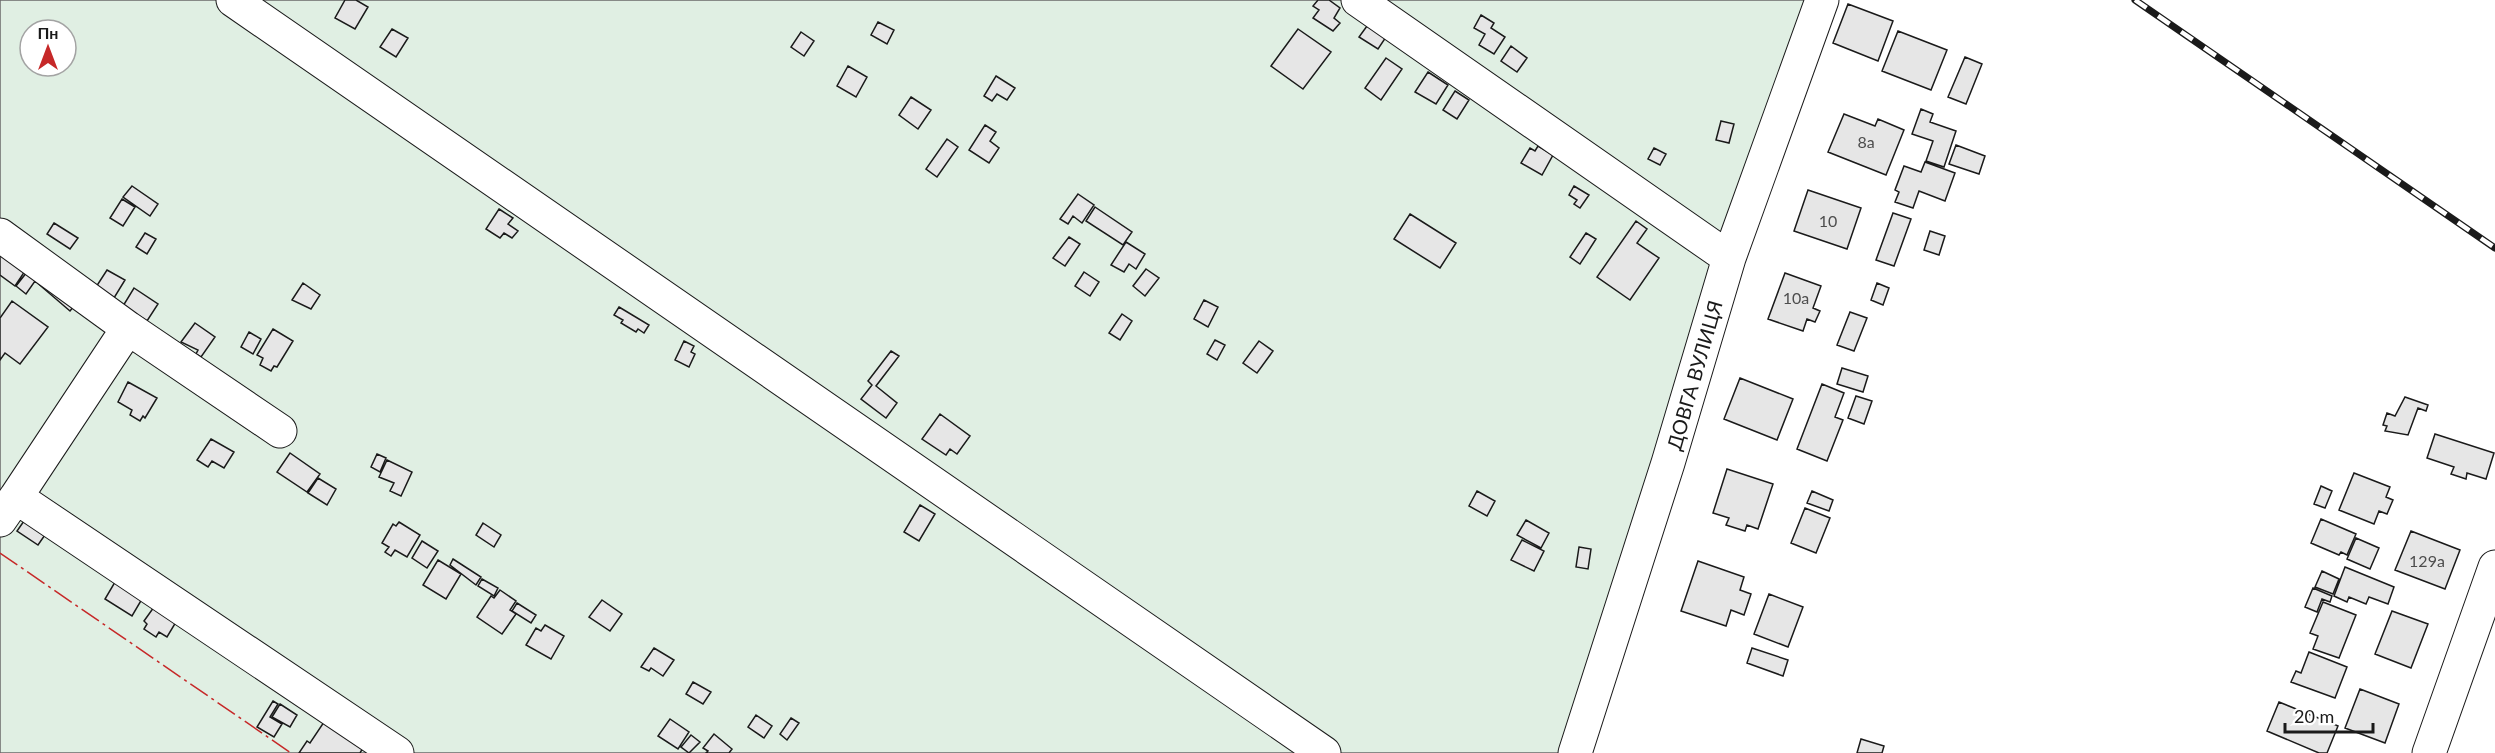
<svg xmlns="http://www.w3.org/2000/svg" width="2495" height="753" viewBox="0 0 2495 753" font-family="Lato,sans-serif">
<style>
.green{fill:#e0efe3;stroke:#6a6a6a;stroke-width:1.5;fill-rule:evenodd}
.building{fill:#e6e6e6;stroke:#1a1a1a;stroke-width:1.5}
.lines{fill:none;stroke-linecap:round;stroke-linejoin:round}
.minor-casing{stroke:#1a1a1a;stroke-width:35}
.minor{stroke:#fff;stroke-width:33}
.rail-casing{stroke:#1a1a1a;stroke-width:7}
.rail{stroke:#fff;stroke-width:4.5;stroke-dasharray:14;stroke-linecap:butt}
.power{stroke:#c62828;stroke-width:1.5;stroke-dasharray:21 4.5 3 4.5;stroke-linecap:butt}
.labels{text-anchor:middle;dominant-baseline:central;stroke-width:4.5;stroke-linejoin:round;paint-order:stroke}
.number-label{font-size:16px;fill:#4d4d4d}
.street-label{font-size:20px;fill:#1a1a1a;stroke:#fff}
</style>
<rect width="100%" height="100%" fill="#fff"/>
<path class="green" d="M0 0H1811L1565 753H0ZM30 30H66V66H30Z"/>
<path class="building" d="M345 0H356L368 7 355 29 335 18Z
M1318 0H1329L1340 8 1334 18 1340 23 1333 31 1313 18 1319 10 1313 6Z
M1848 4 1893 21 1878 61 1833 43Z
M1481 15 1494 23 1491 28 1505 37 1494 54 1479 45 1485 34 1474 28Z
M878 22 894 30 887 44 871 35Z
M1367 26 1386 37 1378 49 1359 37Z
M392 29 408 38 396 57 380 47Z
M1298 29 1331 52 1303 89 1271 66Z
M1898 31 1947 50 1931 90 1882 71Z
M801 32 814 41 804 56 791 47Z
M1511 46 1527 58 1517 72 1501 61Z
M1965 57 1982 64 1966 104 1948 97Z
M1386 58 1402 69 1381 100 1365 88Z
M848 66 867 77 856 97 837 86Z
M1428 72 1448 85 1436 104 1415 92Z
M996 76 1015 88 1007 100 997 94 992 101 984 96Z
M1455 91 1469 100 1457 119 1443 110Z
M911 97 931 110 918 129 899 115Z
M1921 109 1933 114 1930 122 1956 131 1944 167 1926 161 1933 141 1912 134Z
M1844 114 1875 126 1878 119 1904 130 1886 175 1828 152Z
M1721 121 1734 124 1729 143 1716 140Z
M985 125 996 132 990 141 999 148 989 163 969 150Z
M947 139 958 147 937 177 926 169Z
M1956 145 1985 156 1979 174 1949 164Z
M1538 146 1553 155 1542 175 1521 163 1530 148 1535 151Z
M1654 148 1666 154 1660 165 1648 159Z
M1925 162 1955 173 1945 201 1919 191 1913 208 1895 202 1899 192 1895 190 1904 166 1921 172Z
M132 186 158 204 150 216 123 197Z
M1574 186 1589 195 1580 208 1574 204 1577 200 1569 195Z
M1808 190 1861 208 1847 249 1794 231Z
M1078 194 1094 205 1082 223 1073 216 1068 224 1060 219Z
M122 199 135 207 123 226 110 218Z
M1095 207 1132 232 1123 245 1086 221Z
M499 209 513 218 508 224 518 231 512 238 504 233 500 238 486 229Z
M1893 213 1911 219 1894 266 1876 260Z
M1410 214 1456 243 1440 268 1394 239Z
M1636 221 1647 229 1637 243 1659 258 1630 300 1597 277Z
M54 223 78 238 70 249 47 234Z
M1930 231 1945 236 1939 255 1924 250Z
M145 233 156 239 147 254 136 247Z
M1586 233 1596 239 1580 264 1570 257Z
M1069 237 1080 244 1065 266 1053 258Z
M1126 242 1145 254 1136 269 1129 264 1124 272 1111 265Z
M0 254 25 271 15 286 0 275Z
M1146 269 1159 278 1145 296 1133 286Z
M107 270 125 280 114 298 96 287Z
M27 272 79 300 70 311 35 281 26 294 16 286Z
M1084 272 1099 282 1090 296 1075 286Z
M1785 273 1821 286 1813 308 1820 311 1815 322 1807 319 1803 331 1768 319Z
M303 283 320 295 311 309 292 300Z
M1877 283 1889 288 1883 305 1871 300Z
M134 288 158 304 147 321 123 306Z
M1204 300 1218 307 1208 327 1194 319Z
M12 301 48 327 20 364 5 353 0 360V318Z
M619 307 649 325 644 333 638 329 636 332 621 323 623 320 614 315Z
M1850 312 1867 318 1854 351 1837 345Z
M1122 314 1132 321 1120 340 1109 333Z
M195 323 215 337 201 357 196 354 198 350 181 342Z
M273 329 293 341 277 367 274 366 271 371 260 365 263 358 257 355Z
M249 332 261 339 253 354 241 347Z
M1215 340 1225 345 1217 360 1207 354Z
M684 341 694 346 691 352 695 354 689 367 675 360Z
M1259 341 1273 351 1257 373 1243 363Z
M891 351 899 356 876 386 897 403 886 418 861 399 872 385 868 381Z
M1842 368 1868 376 1863 392 1837 384Z
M1740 378 1793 399 1777 440 1724 419Z
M128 382 157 398 145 418 143 416 140 421 130 415 132 410 118 402Z
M1822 384 1844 393 1835 417 1843 420 1827 461 1797 449Z
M1856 396 1872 401 1864 424 1848 418Z
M2405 397 2428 405 2426 411 2418 408 2408 435 2385 431 2387 426 2383 425 2387 413 2395 416Z
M940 414 970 436 957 454 950 449 946 455 922 439Z
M2435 434 2494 453 2486 479 2467 473 2466 479 2451 474 2454 467 2427 458Z
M211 439 234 452 224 468 212 461 208 467 197 460Z
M290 453 320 474 307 492 277 472Z
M377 454 386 458 380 472 371 467Z
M387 460 412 472 401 496 390 491 394 483 379 477Z
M1727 469 1773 484 1758 529 1747 525 1745 531 1726 525 1729 518 1713 513Z
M2354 473 2390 487 2386 497 2393 500 2387 514 2379 511 2374 524 2339 510Z
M318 478 336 489 327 505 308 493Z
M2321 486 2332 491 2325 508 2314 504Z
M1477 491 1495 501 1487 516 1469 506Z
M1812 491 1833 500 1829 511 1807 503Z
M920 505 935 514 919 541 904 532Z
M1805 508 1830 518 1816 553 1791 543Z
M2321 519 2356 534 2347 555 2341 552 2339 555 2311 543Z
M1526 520 1549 533 1541 548 1517 535Z
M24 521 47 532 38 545 17 531Z
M399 522 420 535 407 557 395 550 391 556 385 552 389 547 382 543 393 524 396 526Z
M483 523 501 535 494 547 476 535Z
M2411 531 2460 550 2445 589 2395 570Z
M2356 538 2379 548 2370 569 2347 559Z
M1522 540 1544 551 1534 571 1511 560Z
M422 541 438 551 427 568 412 558Z
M1579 547 1591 549 1588 569 1576 567Z
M453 559 481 577 476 585 450 565Z
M438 560 461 574 446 599 423 585Z
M1698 561 1744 577 1740 590 1751 594 1744 615 1731 610 1726 626 1681 611Z
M2345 567 2394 587 2388 604 2369 597 2366 604 2349 597 2347 602 2334 596Z
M2322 571 2339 579 2333 594 2315 587Z
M482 579 498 588 494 596 478 586Z
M115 582 142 599 132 616 105 599Z
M2313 588 2332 596 2330 602 2322 599 2317 612 2305 607Z
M500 590 516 601 510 610 516 614 502 634 477 617 491 596 494 598Z
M1769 594 1803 607 1788 647 1754 634Z
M602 600 622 614 610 631 589 617Z
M2323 602 2356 615 2339 658 2313 649 2318 636 2310 633Z
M517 603 536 615 531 623 512 611Z
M154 607 176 622 167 637 159 632 156 637 144 629 147 624 144 621Z
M2392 611 2428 624 2411 668 2375 654Z
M545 625 564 636 551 659 526 645 536 628 541 631Z
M654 648 674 660 663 676 651 668 649 671 641 667Z
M1752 648 1788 660 1783 676 1747 663Z
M2309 652 2347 667 2335 698 2291 682 2296 671 2301 673Z
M693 682 711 692 703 704 686 694Z
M2360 689 2399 704 2385 743 2345 728Z
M273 701 278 704 270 717 282 724 274 737 257 727Z
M2279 702 2338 726 2327 753H2319L2267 731Z
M280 704 297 715 290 727 272 717Z
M756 715 772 726 764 738 748 727Z
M791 718 799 723 787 740 780 734Z
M670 719 689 732 678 749 658 736Z
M324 722 363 748 360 753H299L307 741 310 743Z
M714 734 732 749 729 753H706L708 751 703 748Z
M691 735 700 742 689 753 681 747Z
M1861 739 1884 746 1882 753H1857Z"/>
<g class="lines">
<defs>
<path id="minor" d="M233 0 1324 753
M1358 0 1729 258
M0 235 128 328
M16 497 128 328 280 431
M0 520 16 497 397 753
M1575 753 1668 463 1729 258 1822 0
M2429 753 2495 567"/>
</defs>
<use href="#minor" class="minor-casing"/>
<use href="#minor" class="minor"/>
<defs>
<path id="rail" d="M2135 0 2495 248"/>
</defs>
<use href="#rail" class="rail-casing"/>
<use href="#rail" class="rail"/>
<path class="power" d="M0 553 291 753"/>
</g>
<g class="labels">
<g class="number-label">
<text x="1866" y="141">8а</text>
<text x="1828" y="220">10</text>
<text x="1796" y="297">10а</text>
<text x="2427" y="560">129а</text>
</g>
<g class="street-label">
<text transform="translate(1694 375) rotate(-74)">ДОВГА ВУЛИЦЯ</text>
</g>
</g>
<g transform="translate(48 48)"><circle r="28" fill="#ffffff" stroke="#a3a3a3" stroke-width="1.5"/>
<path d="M0-4.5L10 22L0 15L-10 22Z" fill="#c62828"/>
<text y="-9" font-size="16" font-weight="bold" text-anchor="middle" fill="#1a1a1a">Пн</text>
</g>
<path d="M2285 723v9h88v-9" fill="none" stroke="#1a1a1a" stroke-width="3"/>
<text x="2294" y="723" font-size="18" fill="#1a1a1a" stroke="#ffffff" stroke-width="4.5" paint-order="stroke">20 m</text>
</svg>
